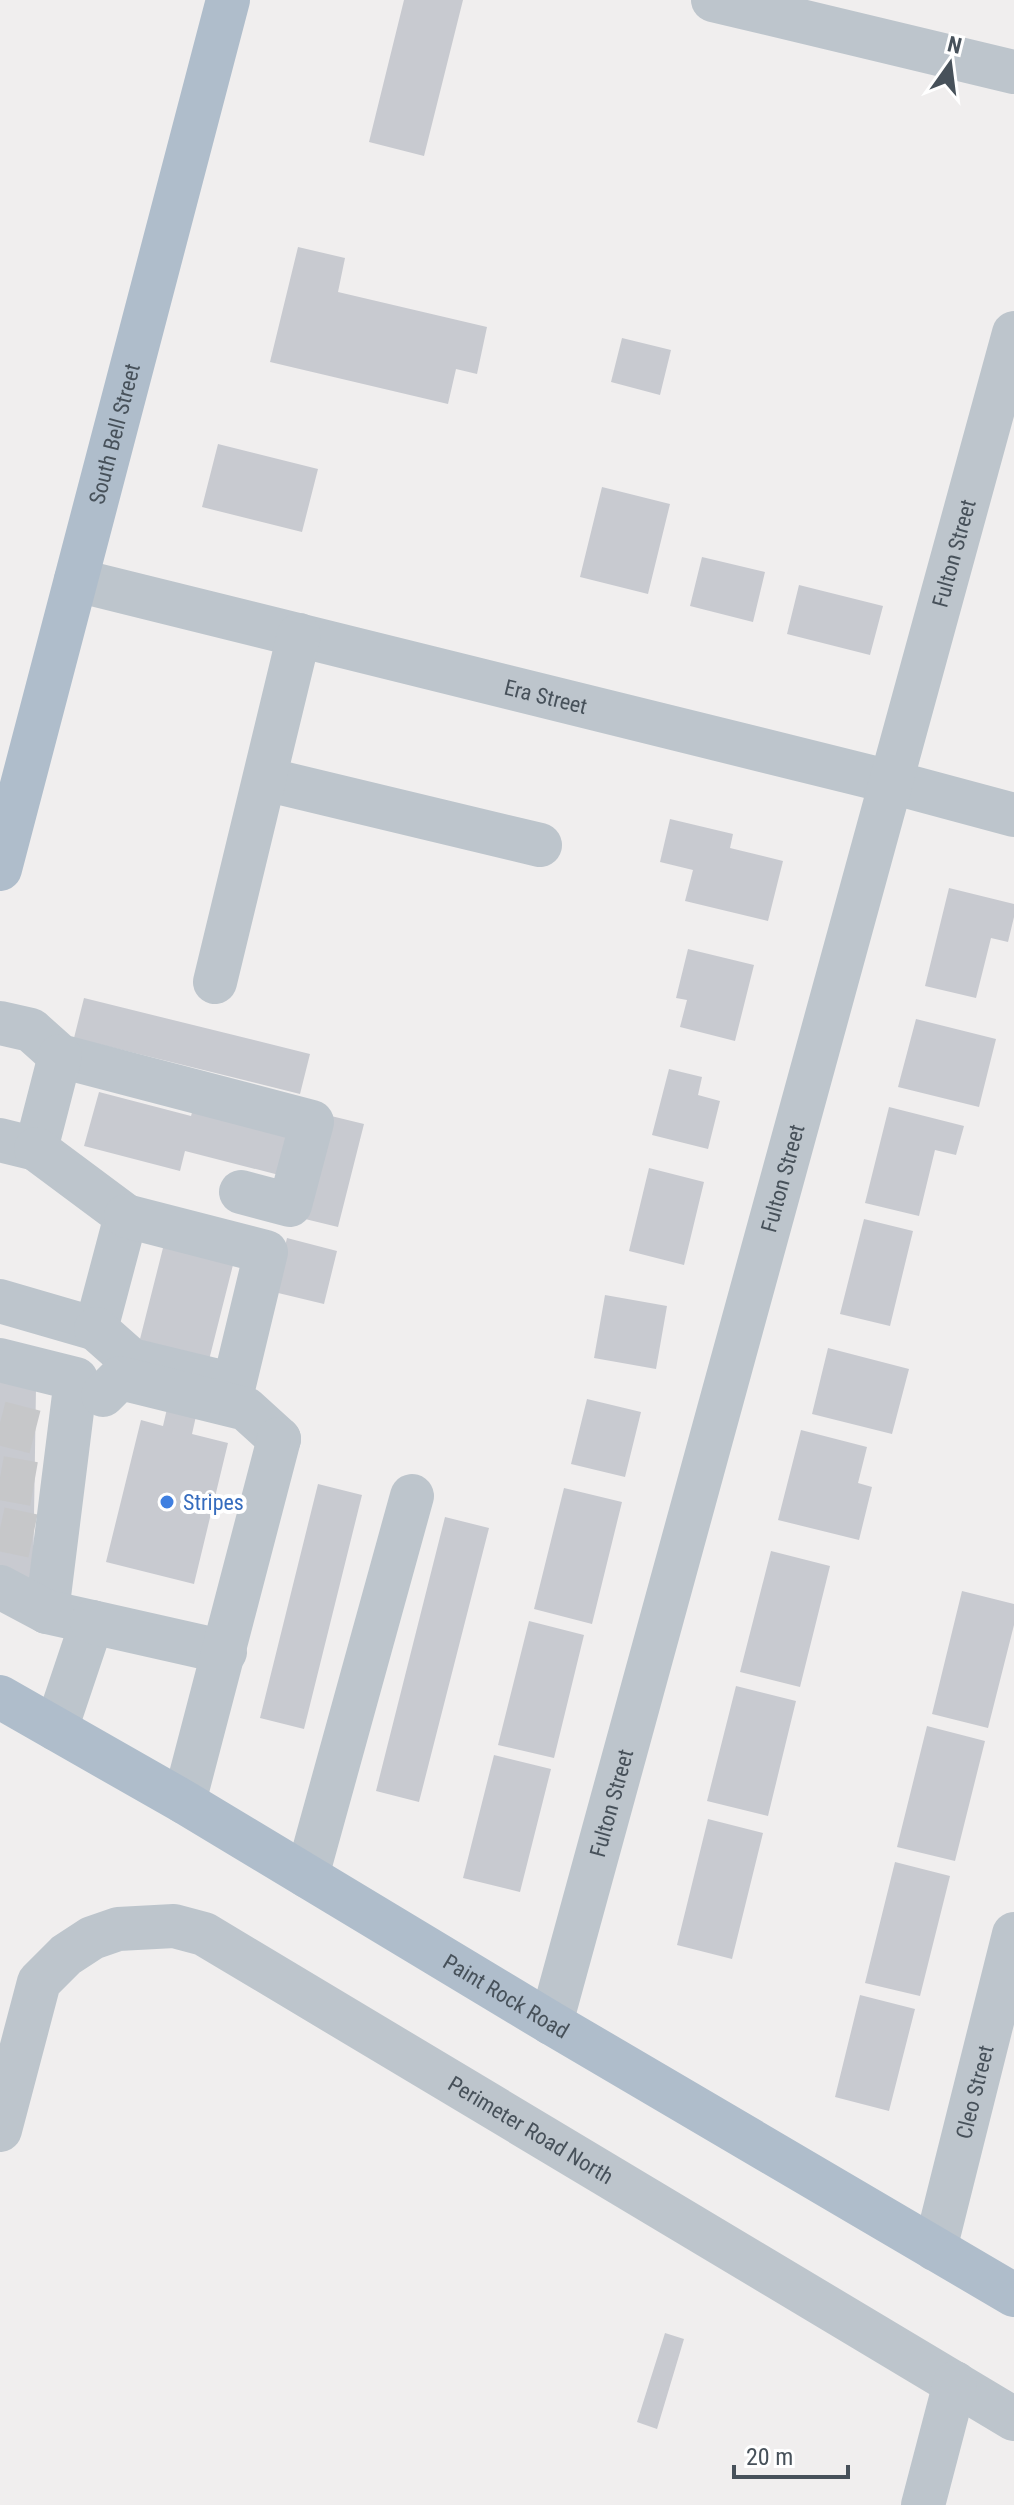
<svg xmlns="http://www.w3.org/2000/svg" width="1014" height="2505" viewBox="0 0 1014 2505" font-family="'Roboto Condensed',sans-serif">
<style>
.building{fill:#c8cad0}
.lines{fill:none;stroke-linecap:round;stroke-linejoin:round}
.minor-tunnel{stroke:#c6c7c9;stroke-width:44;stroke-dasharray:44 22;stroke-linecap:butt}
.minor{stroke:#bdc5cc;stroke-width:44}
.major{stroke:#afbdcb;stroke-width:44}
.shop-dot{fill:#3f7fe0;stroke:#fff;stroke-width:3}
.labels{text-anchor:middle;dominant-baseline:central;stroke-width:8;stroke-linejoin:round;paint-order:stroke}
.street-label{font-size:22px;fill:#47515a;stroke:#fff}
.shop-label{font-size:22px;fill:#366cbe;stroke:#fff;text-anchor:start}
</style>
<rect width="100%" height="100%" fill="#f0eeee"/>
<path class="building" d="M404 0H463L424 156 369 142Z
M298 247 345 258 338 292 487 327 477 374 456 369 448 404 270 362Z
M622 338 671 350 660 395 611 382Z
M218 444 318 469 302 532 202 507Z
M602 487 670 504 648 594 580 577Z
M702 557 765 572 753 622 690 606Z
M799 585 883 606 870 655 787 634Z
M670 819 733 834 730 848 783 861 768 921 685 901 693 870 660 862Z
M949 888 1014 904V917L1008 942 991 938 976 998 925 986Z
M688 949 754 965 735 1041 680 1027 687 1000 676 998Z
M84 998 310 1054 300 1094 74 1038Z
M916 1019 996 1039 979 1107 898 1087Z
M669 1069 702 1077 698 1095 720 1101 708 1149 652 1135Z
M99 1092 191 1116 194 1106 291 1131 279 1175 185 1151 180 1171 84 1146Z
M889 1107 964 1126 956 1155 935 1150 919 1216 865 1203Z
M327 1115 364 1124 338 1227 301 1218Z
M649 1168 704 1182 684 1265 629 1251Z
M864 1219 913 1231 890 1326 840 1314Z
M166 1236 236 1253 207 1368 137 1351Z
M287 1238 337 1251 324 1304 274 1292Z
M605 1295 667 1306 656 1369 594 1358Z
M828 1348 909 1369 892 1434 812 1414Z
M0 1380 36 1387 33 1581 0 1572Z
M587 1399 641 1412 625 1477 571 1464Z
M169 1400 198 1407 192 1434 228 1443 194 1584 106 1562 141 1420 163 1426Z
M801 1430 867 1447 858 1483 872 1487 859 1540 778 1520Z
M318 1484 362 1495 304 1729 260 1718Z
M564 1488 622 1502 592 1624 534 1609Z
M445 1517 489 1528 419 1802 376 1791Z
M771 1551 830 1566 800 1687 740 1672Z
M962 1591 1014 1604V1625L988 1728 932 1714Z
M529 1621 584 1635 554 1758 498 1745Z
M736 1686 796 1701 768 1816 707 1801Z
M927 1726 985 1741 955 1861 897 1847Z
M494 1755 551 1769 520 1892 463 1878Z
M708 1819 763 1833 732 1959 677 1945Z
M895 1862 950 1876 920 1996 865 1983Z
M860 1995 915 2009 889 2111 835 2097Z
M665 2333 684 2339 657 2429 637 2422Z"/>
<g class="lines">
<path class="minor-tunnel" d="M0 1423 35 1432
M0 1478 34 1484
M0 1529 33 1536"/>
<g class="minor">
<path d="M713 0 1014 72"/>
<path id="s1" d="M76 580 891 782 1014 815"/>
<path d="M265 779 540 845"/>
<path d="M215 982 299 635"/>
<path d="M0 1023 31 1030 60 1056 312 1122 290 1205 241 1192"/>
<path d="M0 1140 36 1149 60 1056"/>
<path d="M0 1301 96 1329 126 1216 36 1149"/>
<path d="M96 1329 131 1360 234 1385 266 1252 126 1216"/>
<path d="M0 1360 76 1379 47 1612"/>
<path d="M103 1395 120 1378 246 1409 279 1439"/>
<path d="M0 1587 47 1612 92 1622 56 1729"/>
<path d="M92 1622 225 1652"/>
<path d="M184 1802 279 1439"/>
<path d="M307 1876 412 1496"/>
<path id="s2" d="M551 2023 1014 333"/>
<path id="s3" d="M0 2130 39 1982 66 1955 92 1938 118 1929 174 1926 204 1934 1014 2419"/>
<path id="s4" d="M935 2249 1014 1934"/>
<path d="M923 2505 955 2383"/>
</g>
<g class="major">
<path id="s5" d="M0 869 228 0"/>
<path id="s6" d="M0 1697 184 1802 551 2023 1014 2295"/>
</g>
</g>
<circle class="shop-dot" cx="167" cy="1502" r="8"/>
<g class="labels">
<g class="street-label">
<text stroke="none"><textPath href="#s5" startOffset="450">South Bell Street</textPath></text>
<text stroke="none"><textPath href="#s2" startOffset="1524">Fulton Street</textPath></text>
<text stroke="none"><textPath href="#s1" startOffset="484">Era Street</textPath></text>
<text stroke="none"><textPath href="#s2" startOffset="876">Fulton Street</textPath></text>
<text stroke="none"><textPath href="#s2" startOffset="228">Fulton Street</textPath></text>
<text stroke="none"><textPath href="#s6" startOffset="588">Paint Rock Road</textPath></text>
<text stroke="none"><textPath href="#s4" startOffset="162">Cleo Street</textPath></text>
<text stroke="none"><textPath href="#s3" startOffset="718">Perimeter Road North</textPath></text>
</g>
<g class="shop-label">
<text x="183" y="1502">Stripes</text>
</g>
</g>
<g transform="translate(950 64) rotate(14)" stroke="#ffffff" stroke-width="6" paint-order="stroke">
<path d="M0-6L14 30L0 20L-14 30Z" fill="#47515a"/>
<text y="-12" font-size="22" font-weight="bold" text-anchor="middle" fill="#47515a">N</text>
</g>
<path d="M734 2465v12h114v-12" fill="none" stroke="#47515a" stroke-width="4"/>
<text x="746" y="2465" font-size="24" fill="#47515a" stroke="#ffffff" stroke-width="6" paint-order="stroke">20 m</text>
</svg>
